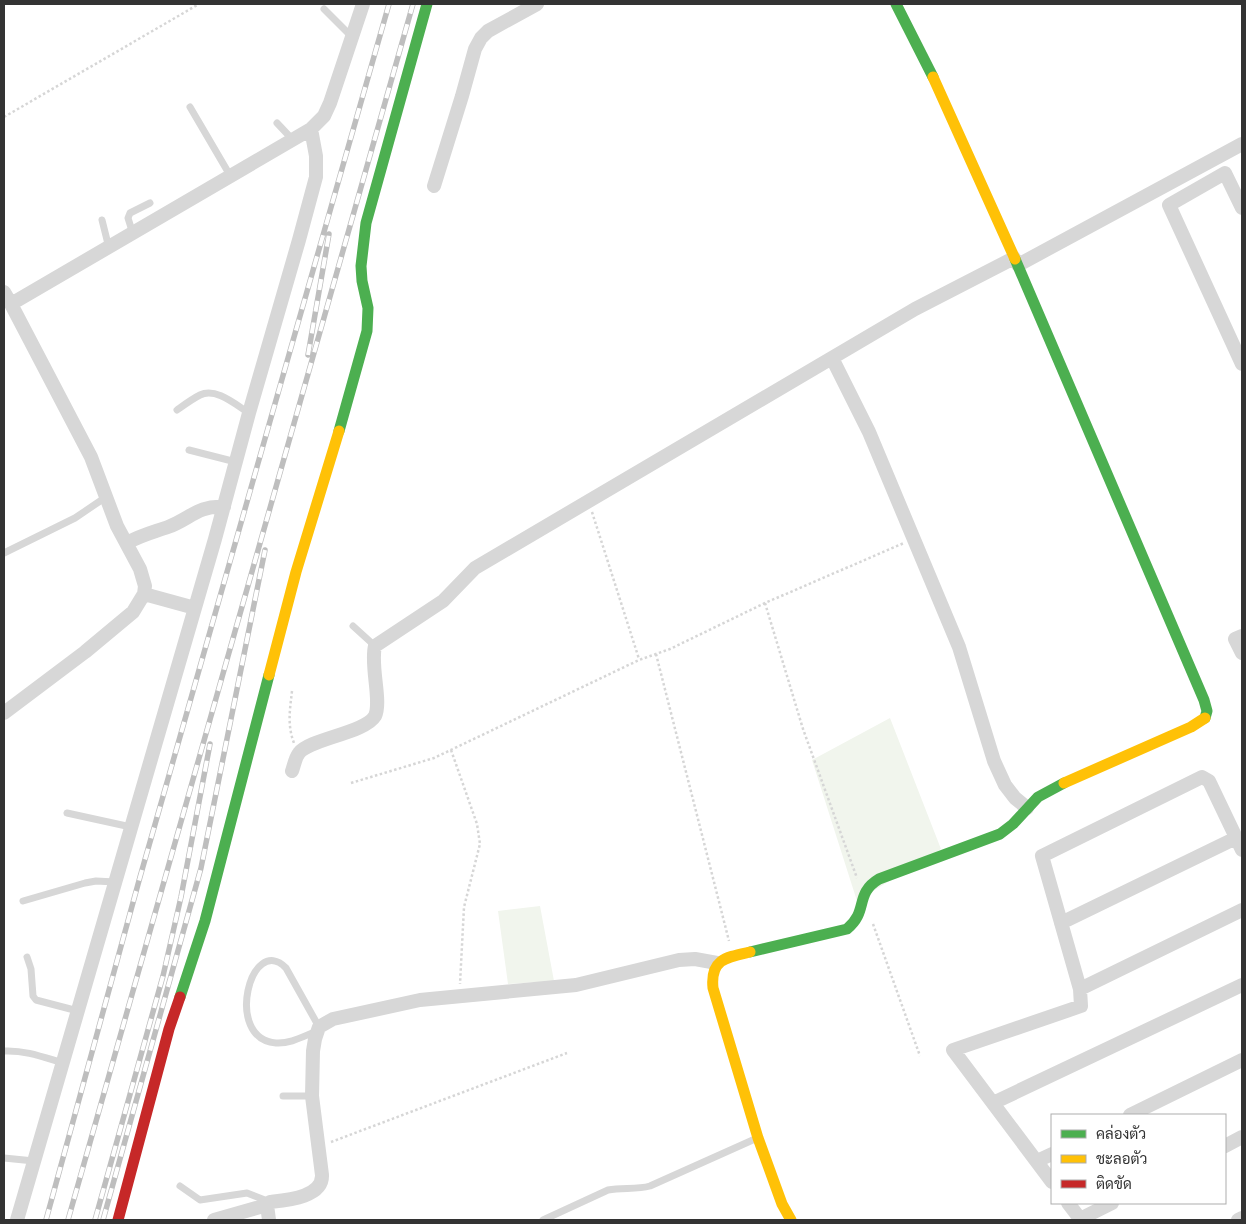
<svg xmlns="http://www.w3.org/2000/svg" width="1246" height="1224" viewBox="0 0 1246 1224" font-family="'Varela Round',Sarabun,sans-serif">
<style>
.green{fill:#f1f5ed}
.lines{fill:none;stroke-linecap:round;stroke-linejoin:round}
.path{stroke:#d6d6d6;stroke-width:2.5;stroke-dasharray:2.5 2.5;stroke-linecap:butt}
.lane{stroke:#d7d7d7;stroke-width:7}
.street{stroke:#d7d7d7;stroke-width:14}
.fast{stroke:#4caf50;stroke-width:11}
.slow{stroke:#ffc107;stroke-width:11}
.jam{stroke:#c62828;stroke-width:11}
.rail-casing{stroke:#bebebe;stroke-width:5.5}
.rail{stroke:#fff;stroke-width:4;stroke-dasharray:11;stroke-linecap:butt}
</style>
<rect width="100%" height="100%" fill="#fff"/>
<path class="green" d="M890 718 941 849 857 901 812 760Z
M540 906 554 981 508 984 498 911Z"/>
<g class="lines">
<path class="path" d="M4 117 199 4
M592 512 639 659
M765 603 803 729 857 878
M656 654 729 941
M292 691C290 709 287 725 294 743
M451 750 477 824 480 844 464 907 460 984
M351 783 434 758 639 660 670 649 765 603 904 543
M873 924 920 1056
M331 1142 567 1053"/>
<path class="lane" d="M324 9 352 37
M190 107 231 177
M277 123 293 140
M102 220 109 248
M133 234 128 218 130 213 150 203
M177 410C184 405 192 399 200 395 216 387 236 405 249 413
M189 450 236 462
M4 553 75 518 106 497
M353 626 375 646
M67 813 131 827
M23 901 85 883 96 881 115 882
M27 957 31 969 33 996 36 1000 78 1011
M317 1031C304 1036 290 1044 276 1043 223 1039 251 932 286 968L319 1027
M4 1051C25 1050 43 1057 63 1063
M283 1096H312
M4 1158 34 1161
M180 1186 200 1200 247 1193 270 1202
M543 1220 608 1190C622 1187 636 1190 650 1186L755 1139"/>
<path class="street" d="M434 186 462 96 475 49 481 38 488 31 537 4
M1242 208 1225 173 1169 205 1242 364
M1018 265 1242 144
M4 292 11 304 311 129 324 116 330 103 363 4
M832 358 869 432 959 647 994 761 1005 785 1015 798 1027 808
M127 543C141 535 154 532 168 527 190 519 198 505 224 507
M144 594 195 608
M1242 636 1235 639 1242 653
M4 713 85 652 133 612 144 594 145 586 140 569 117 526 91 457 11 304
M292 771C294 766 295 758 299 753 309 739 365 733 375 716 382 701 370 666 375 646L443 601 475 568 915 309 1014 258
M1061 923 1236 838
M1080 989 1242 910
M993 1103 1242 985
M1130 1115 1242 1060
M1225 1146 1242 1137
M1037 1161 1052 1154
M1052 1182 953 1050 1081 1006 1080 989 1042 856 1202 777 1209 781 1242 850
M1068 1203 1081 1220
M1080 1219 1112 1203
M17 1220 215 539 249 413 299 240 316 177V156L311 129
M214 1220 267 1205
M269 1220 267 1205 270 1202C288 1200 323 1197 322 1175L312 1096 313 1051 315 1039 319 1027 333 1019 420 1000 576 985 679 960 695 959 717 963
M1238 1220 1242 1218"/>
<path class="fast" d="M896 4 933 77
M1015 259 1204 700 1207 711 1205 718
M339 431 367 331 368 308 362 281 361 266 366 223 427 4
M750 952 847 929C869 911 854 894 879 879L1000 834 1013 824 1038 797 1064 783
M180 997 205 921 269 675"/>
<path class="slow" d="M933 77 1015 259
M269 675 296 572 339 431
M1064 783 1191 727 1205 718
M750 952C727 957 710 959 713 988L758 1138 782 1204 791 1220"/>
<path class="jam" d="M118 1220 169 1029 180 997"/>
<defs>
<path id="rail" d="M308 355 329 234
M46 1220 140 877 389 4
M68 1220 413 4
M95 1220 163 976 181 897 210 744
M103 1220 201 868 265 550"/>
</defs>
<use href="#rail" class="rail-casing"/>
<use href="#rail" class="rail"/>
</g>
<rect width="1246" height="1224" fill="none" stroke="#333333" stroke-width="10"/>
<rect x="1051" y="1114" width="175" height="90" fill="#ffffff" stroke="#adadad"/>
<rect x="1061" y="1130" width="25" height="8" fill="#4caf50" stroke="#adadad"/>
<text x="1096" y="1139" font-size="15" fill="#333333">คล่องตัว</text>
<rect x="1061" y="1155" width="25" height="8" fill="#ffc107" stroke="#adadad"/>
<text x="1096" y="1164" font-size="15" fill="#333333">ชะลอตัว</text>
<rect x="1061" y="1180" width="25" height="8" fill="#c62828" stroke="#adadad"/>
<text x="1096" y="1189" font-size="15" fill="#333333">ติดขัด</text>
</svg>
